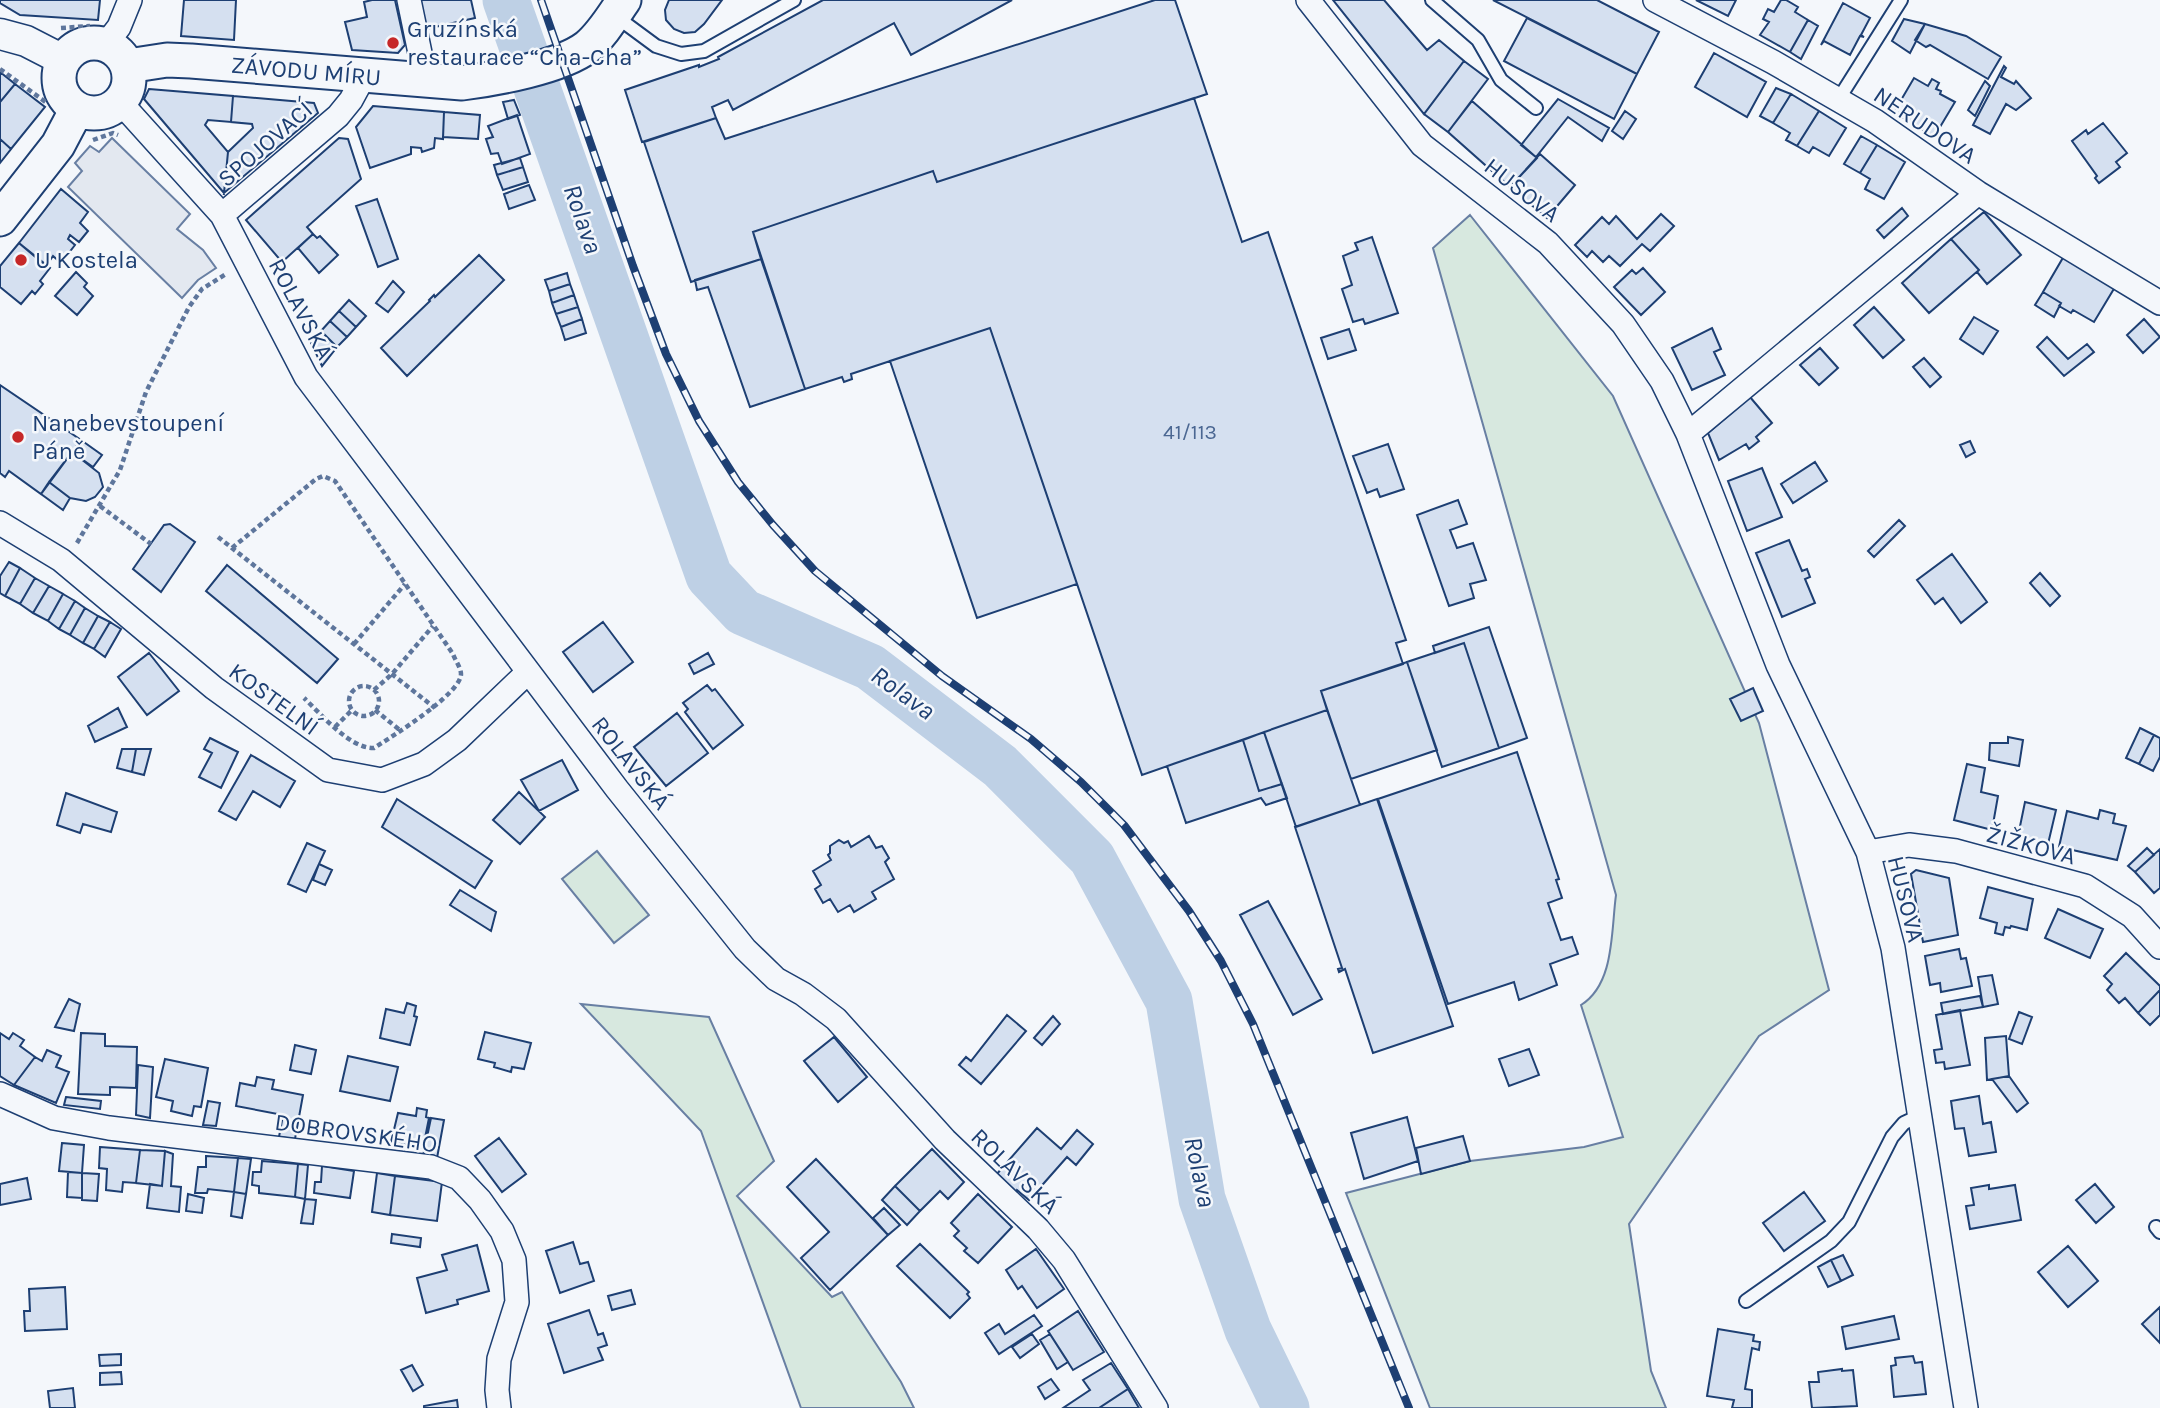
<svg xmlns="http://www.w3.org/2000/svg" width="2160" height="1408" viewBox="0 0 2160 1408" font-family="Karla,sans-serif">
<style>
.green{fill:#d7e8df;stroke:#687fa3;stroke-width:2}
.parking{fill:#e3e8f0;stroke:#687fa3;stroke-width:2}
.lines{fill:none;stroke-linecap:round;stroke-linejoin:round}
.river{stroke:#bed0e5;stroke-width:47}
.building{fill:#d5e0f0;stroke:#1d3f73;stroke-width:2}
.service-casing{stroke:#1d3f73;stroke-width:16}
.minor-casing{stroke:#1d3f73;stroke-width:26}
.tertiary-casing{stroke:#1d3f73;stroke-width:33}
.secondary-casing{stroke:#1d3f73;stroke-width:37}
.path{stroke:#5e769c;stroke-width:4.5;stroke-dasharray:5 3.5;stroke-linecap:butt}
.service{stroke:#f4f7fb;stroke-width:12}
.minor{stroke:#f4f7fb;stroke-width:23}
.tertiary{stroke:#f4f7fb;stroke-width:30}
.secondary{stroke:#f4f7fb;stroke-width:33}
.rail-casing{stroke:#1d3f73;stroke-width:8}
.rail{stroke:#f4f7fb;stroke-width:5;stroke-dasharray:16;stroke-linecap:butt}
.poi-dot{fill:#c62828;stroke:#f4f7fb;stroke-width:2.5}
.labels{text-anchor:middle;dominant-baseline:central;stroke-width:5;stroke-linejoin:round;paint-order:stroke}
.number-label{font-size:21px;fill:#4b6792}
.poi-label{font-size:24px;fill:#1d3f73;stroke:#f4f7fb;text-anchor:start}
.street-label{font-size:24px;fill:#1d3f73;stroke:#f4f7fb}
.water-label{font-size:26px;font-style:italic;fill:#1d3f73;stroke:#f4f7fb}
</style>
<rect width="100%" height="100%" fill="#f4f7fb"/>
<path class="green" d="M1470 215 1613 396 1759 723 1829 990 1759 1036 1629 1224 1651 1371 1666 1408H1430L1346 1193 1470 1161 1584 1147 1623 1137 1581 1005C1615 984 1611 930 1616 895L1433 248Z
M597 851 649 915 614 943 562 879Z
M581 1004 709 1017 774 1161 737 1196 832 1297 842 1292 901 1382 914 1408H801L701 1131Z"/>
<path class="parking" d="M112 138 190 214 177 229 203 250 216 268 198 280 182 298 68 187 82 171 75 163 90 146 99 152Z"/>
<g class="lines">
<path class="river" d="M506 0 709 576 743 612 870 667 1000 766 1092 858 1169 1001 1202 1199 1248 1330 1286 1408"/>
</g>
<path class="building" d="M0 0H100L98 20 20 15 0 3Z
M184 0H236L234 40 181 36Z
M372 0H395L405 45 398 53 352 50 345 22 367 17 364 2Z
M419 0H471L475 18 426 29Z
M669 0H722L704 24 695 32 684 33 674 29 666 20 665 10Z
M823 0H1012L911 55 894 23 733 110 728 100 712 107 716 118 642 142 625 90 699 65V67L719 59 718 57Z
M1155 0H1175L1207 94 937 182 933 171 753 232 761 259 691 282 644 142 716 118 725 139Z
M1333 0H1384L1427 50 1439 40 1464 61 1424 114Z
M1493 0H1597L1659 32 1637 74Z
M1696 0H1736L1728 16Z
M1781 0H1786L1798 7 1795 12 1808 20 1790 52 1760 35 1769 22 1763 19 1768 9 1774 12Z
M1843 3 1870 18 1861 35 1864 37 1860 36 1850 55 1824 41 1821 45Z
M1527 18 1637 74 1614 119 1504 61Z
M1904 19 1925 24 1910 53 1892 41Z
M1808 20 1818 26 1801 59 1790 52Z
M1925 24 1966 36 2001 57 1988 79 1930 45 1926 47 1915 40Z
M1714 53 1766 82 1747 117 1695 87Z
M1464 61 1488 79 1448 132 1424 114Z
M2004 66 2006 68 2001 77 2014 84 2016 81 2031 98 2016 110 2006 104 1990 134 1973 125Z
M0 72 15 84 0 102Z
M1914 78 1928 86 1932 79 1939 83 1936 89 1941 91 1940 94 1955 102 1934 137 1894 112Z
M1985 81 1990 86 1975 116 1968 110Z
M15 84 45 107 11 149 0 139V102Z
M1776 88 1791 94 1773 123 1760 116Z
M149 89 233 96 231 122 208 120 205 125 228 152 224 193 144 99Z
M1791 94 1819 111 1797 146 1786 140 1790 133 1773 123Z
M233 96 314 103 318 113 224 193 228 152 253 128 252 124 231 122Z
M1194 98 1242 242 1268 232 1406 640 1396 643 1403 664 1321 691 1327 710 1142 775 990 328 851 374 852 379 844 382 842 377 805 389 753 232 933 171 937 182Z
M1558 99 1609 128 1602 141 1568 117 1536 157 1521 145Z
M514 100 520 115 508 119 503 102Z
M1472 101 1537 158 1510 187 1448 132Z
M373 106 444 112 443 139 435 138 434 148 422 152 421 148 411 147V154L370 168 356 127Z
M1625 111 1636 119 1623 139 1612 131Z
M1819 111 1846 128 1829 156 1813 147 1809 153 1797 146Z
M444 112 480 115 478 139 443 137Z
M517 115 530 154 502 164 498 153 491 154 486 139 493 137 488 126Z
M2103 123 2127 153 2116 162 2120 167 2099 183 2095 178 2097 176 2072 141 2086 130 2088 134Z
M1861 136 1877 145 1860 173 1844 164Z
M339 138 348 139 361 179 307 227 313 234 282 262 246 220Z
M0 139 11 149 0 163Z
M1877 145 1905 162 1884 199 1865 189 1870 179 1860 173Z
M1540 154 1575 185 1547 218 1510 187Z
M520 158 523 167 497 175 494 165Z
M523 167 528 182 503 190 497 175Z
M529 185 535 200 509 209 504 194Z
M61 189 88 212 80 223 88 231 79 242 70 235 68 239 75 245 61 263 53 256 46 266 19 243Z
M377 199 398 259 378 267 356 206Z
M1902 208 1908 216 1884 238 1877 230Z
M1984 212 2021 255 1987 284 1977 272 1979 270 1951 239Z
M1661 214 1674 226 1650 251 1642 244 1620 266 1609 256 1603 262 1592 251 1587 257 1575 245 1602 217 1609 224 1616 216 1637 239Z
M313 234 317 238 320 236 338 255 319 273 298 248Z
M1372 237 1398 313 1365 324 1363 319 1353 322 1342 289 1352 285 1343 256 1358 250 1355 243Z
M1951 239 1979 270 1929 313 1902 283Z
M19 243 50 268 40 281 43 284 35 294 32 291 21 304 0 287V266Z
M479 255 504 280 407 376 381 348 430 301 429 300 434 295 435 297Z
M2064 256 2115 287 2094 322 2073 310 2071 313 2059 306 2061 303 2043 292Z
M761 259 805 389 750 407 708 287 697 290 695 280Z
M1643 268 1665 292 1641 315 1614 287 1632 270 1636 274Z
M76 272 87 283 84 287 93 296 77 315 55 296Z
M567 273 570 284 549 291 545 280Z
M393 281 404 292 388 312 376 303Z
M570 284 574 295 552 303 549 291Z
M2043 292 2061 303 2054 317 2035 305Z
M574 295 578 307 556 314 552 303Z
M349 300 366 316 356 327 339 311Z
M578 307 582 319 561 327 556 314Z
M1874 307 1904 340 1883 358 1854 325Z
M339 311 356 327 347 337 330 321Z
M1974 317 1998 331 1983 354 1960 339Z
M582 319 586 333 565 340 561 327Z
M2144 319 2160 337 2143 353 2127 335Z
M330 321 347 337 337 347 321 331Z
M990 328 1077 584 977 618 890 361Z
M1712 328 1721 349 1714 352 1725 375 1692 390 1672 348Z
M1349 329 1356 350 1328 359 1321 338Z
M321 331 337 347 322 366 311 343Z
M2047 337 2068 359 2087 344 2094 352 2064 376 2037 347Z
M1820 348 1838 368 1819 385 1800 365Z
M1924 358 1941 377 1930 387 1913 367Z
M0 385 81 440 41 494 9 471 5 477 0 473Z
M1750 397 1772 423 1756 437 1759 441 1749 449 1746 444 1719 460 1708 433Z
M81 440 102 455 93 467 72 452Z
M1970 441 1975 452 1966 457 1960 445Z
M1388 444 1404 489 1380 497 1377 489 1367 493 1353 456Z
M72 452 99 473 103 487 95 497 86 501 70 498 49 482Z
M1815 462 1827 481 1793 503 1781 484Z
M1762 468 1782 517 1747 531 1728 481Z
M49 482 70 498 63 510 41 494Z
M1458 500 1467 524 1450 530 1457 548 1473 543 1486 580 1470 584 1474 598 1449 606 1417 515Z
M1899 520 1905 526 1874 557 1868 551Z
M170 524 195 542 161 592 133 569 164 525Z
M1789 540 1802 571 1807 569 1810 577 1805 579 1815 603 1782 617 1756 553Z
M1952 554 1987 602 1961 623 1943 598 1935 604 1917 580Z
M9 562 20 568 5 596 0 593V576Z
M227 565 338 659 317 683 206 591Z
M20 568 35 578 20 604 5 596Z
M2040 573 2060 596 2050 606 2030 583Z
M35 578 49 586 33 613 20 604Z
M49 586 63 594 48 621 33 613Z
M63 594 75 601 59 629 48 621Z
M75 601 85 608 70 635 59 629Z
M85 608 98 616 83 643 70 635Z
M98 616 110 622 94 649 83 643Z
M110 622 121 629 105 657 94 649Z
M603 622 633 662 593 692 563 652Z
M1489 627 1527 738 1499 748 1464 643 1435 653 1433 646Z
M1464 643 1499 748 1442 767 1407 662Z
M149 653 179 691 147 715 118 677Z
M708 653 714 664 694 674 689 664Z
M1407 662 1437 750 1351 779 1321 691Z
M707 685 712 691 715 689 743 725 713 749 685 712 688 709 683 703Z
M1753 688 1763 711 1741 721 1730 699Z
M118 708 127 727 95 742 88 726Z
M1327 710 1360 805 1296 827 1264 732Z
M677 713 708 753 666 786 634 747Z
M2140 728 2154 735 2139 764 2126 758Z
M1264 732 1282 784 1259 791 1243 740Z
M2154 735 2160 738V757L2153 771 2139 764Z
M2008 737 2023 740 2019 766 1989 760 1990 743H2008Z
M210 738 238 752 221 788 199 777 212 753 204 749Z
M1243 740 1259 791 1282 784 1287 798 1266 805 1261 798 1186 823 1167 766Z
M122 749H136L132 772 117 768Z
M136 749H151L144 775 132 772Z
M1517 752 1559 879 1556 880 1562 898 1548 903 1561 940 1572 937 1578 954 1550 964 1557 985 1519 1000 1514 982 1448 1004 1378 799Z
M251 755 295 781 280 807 253 791 236 820 219 811Z
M562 760 578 790 539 811 521 780Z
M1967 764 1985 768 1981 792 1998 796 1992 830 1954 820Z
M519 792 545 817 520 844 493 820Z
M66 793 117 812 111 832 83 824 80 833 57 825Z
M397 799 492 861 475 888 382 827Z
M1377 799 1453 1026 1373 1053 1345 969 1339 972 1338 969 1342 968 1295 827Z
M2025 802 2056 810 2048 844 2018 836Z
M2100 810 2115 814 2113 823 2126 826 2117 860 2059 847 2067 811 2098 819Z
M869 836 876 848 882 846 889 858 885 862 894 879 872 892 876 899 854 912 850 905 838 912 830 899 823 903 815 889 821 885 813 871 831 860 828 855 830 853V846L839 840 844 843 848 841 851 847Z
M307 843 325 851 306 892 288 884Z
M2147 848 2154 855 2135 872 2128 866Z
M2160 849V888L2154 893 2135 872Z
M319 864 332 870 325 885 313 880Z
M1916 870 1949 878 1958 935 1923 942 1911 874Z
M1988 887 2033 899 2027 930 2011 926 2010 928 2005 927 2003 935 1995 933 1997 923 1980 918Z
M460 890 496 912 491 931 450 905Z
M1268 901 1322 999 1293 1015 1240 915Z
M2058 909 2103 929 2090 958 2045 938Z
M1959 949 1961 959 1966 958 1972 986 1941 992 1940 983 1930 985 1925 956Z
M2126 953 2160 986V990L2138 1013 2125 998 2119 1003 2107 990 2112 984 2104 976Z
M1992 975 1998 1004 1983 1007 1978 977Z
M2160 990V1015L2150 1025 2138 1013Z
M1980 996 1983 1007 1943 1014 1941 1003Z
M69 999 80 1004 74 1031 55 1027Z
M407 1003 416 1006 414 1016 417 1017 410 1045 380 1038 386 1009 404 1013Z
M1960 1010 1970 1065 1945 1069 1944 1062 1936 1063 1934 1050 1942 1049 1936 1015Z
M2019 1012 2032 1017 2022 1044 2009 1039Z
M1007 1015 1026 1031 981 1084 959 1065 966 1057 971 1061Z
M1053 1016 1060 1024 1042 1045 1034 1038Z
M485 1032 531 1043 524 1069 512 1067 511 1072 494 1067 495 1063 478 1059Z
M0 1033 9 1039 13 1033 24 1040 20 1046 35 1057 14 1085 0 1076Z
M81 1033 105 1034V1046L137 1047 136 1088 110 1087V1095L78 1094Z
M2006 1036 2009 1076 1987 1080 1985 1038Z
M834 1037 867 1077 838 1102 804 1061Z
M295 1045 316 1050 311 1074 290 1070Z
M1529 1049 1539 1075 1509 1086 1499 1059Z
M47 1050 61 1056 56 1067 69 1072 56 1103 14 1085 35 1057 42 1061Z
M348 1056 398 1067 390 1101 340 1091Z
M165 1059 208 1068 201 1107 194 1106 192 1116 171 1111 173 1101 156 1097Z
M138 1065 153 1067 150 1118 136 1115Z
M2009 1076 2028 1103 2017 1112 1992 1079Z
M257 1077 274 1080 272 1089 303 1095 295 1139 279 1137 283 1115 236 1106 240 1083 255 1086Z
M1979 1096 1983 1124 1991 1122 1996 1152 1969 1156 1964 1128 1955 1129 1951 1101Z
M66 1097 101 1101 100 1109 64 1105Z
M208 1101 220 1103 216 1126 203 1125Z
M417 1108 427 1110 426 1117 429 1118 423 1148 391 1142 398 1113 416 1116Z
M1407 1117 1418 1161 1364 1179 1351 1133Z
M431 1118 444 1120 437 1158 423 1156Z
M1037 1128 1061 1149 1077 1130 1093 1144 1076 1165 1067 1157 1029 1200 1017 1190 1016 1192 996 1175Z
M1463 1136 1470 1161 1421 1174 1416 1148Z
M499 1138 526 1174 502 1192 475 1156Z
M62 1143 84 1145 82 1173 59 1171Z
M100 1147 140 1150 136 1183 123 1182 122 1192 106 1190 107 1169 99 1168Z
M932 1149 964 1182 948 1199 940 1191 920 1211 895 1186Z
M140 1150 165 1151 162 1186 136 1183Z
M165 1151 173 1154 171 1186 181 1187 179 1212 147 1208 150 1184 162 1186Z
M206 1156 238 1158 234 1192 208 1189 207 1193H195L198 1167H206Z
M238 1158 251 1159 246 1194 234 1192Z
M816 1159 888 1235 830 1290 801 1258 829 1232 787 1187Z
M262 1161 298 1164 295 1197 259 1193V1186L252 1185 253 1172H261Z
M298 1164 308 1165 305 1199 295 1197Z
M322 1166 354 1171 350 1198 314 1193 315 1182H321Z
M68 1172 82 1173V1198L67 1197Z
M82 1173 99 1174 97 1201 82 1200Z
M377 1173 395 1176 390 1215 372 1212Z
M395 1176 442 1182 437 1221 390 1215Z
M27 1178 31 1199 0 1205V1184Z
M2095 1184 2114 1207 2096 1223 2076 1200Z
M1989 1185V1189L2015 1185 2021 1220 1970 1229 1966 1206 1974 1205 1971 1188Z
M895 1186 920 1211 907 1225 882 1200Z
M234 1192 246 1194 242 1218 231 1216Z
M1804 1192 1825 1221 1784 1251 1763 1223Z
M188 1194 204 1198 202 1213 186 1211Z
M978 1194 1012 1227 978 1263 964 1251 967 1248 954 1236 959 1231 951 1223Z
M305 1199 316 1200 313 1224 301 1223Z
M884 1208 900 1225 888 1235 873 1218Z
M392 1234 421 1238 420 1247 391 1243Z
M573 1242 580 1264 588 1262 594 1281 560 1293 546 1251Z
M920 1244 969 1292 967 1294 970 1298 950 1318 897 1266Z
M477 1245 489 1291 457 1300 458 1304 426 1313 417 1278 447 1270 442 1255Z
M2068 1246 2098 1281 2068 1307 2038 1272Z
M1036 1249 1064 1289 1037 1308 1022 1286 1018 1289 1006 1270Z
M1843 1255 1853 1275 1841 1281 1831 1260Z
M1831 1260 1841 1281 1828 1287 1818 1267Z
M65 1287 67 1329 25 1331 24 1311H30L29 1289Z
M631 1290 635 1304 612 1310 608 1296Z
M2160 1307V1343L2142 1324Z
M589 1310 598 1335 603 1333 607 1345 598 1348 603 1360 564 1373 548 1324Z
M1078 1311 1104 1352 1073 1370 1048 1331Z
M1034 1315 1042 1326 999 1354 985 1333 999 1324 1005 1334Z
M1894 1316 1899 1339 1846 1349 1842 1327Z
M1718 1329 1754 1335 1753 1341 1760 1342 1759 1350 1752 1348 1745 1389 1752 1390V1408H1732L1734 1400 1707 1396Z
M1032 1334 1039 1344 1020 1358 1012 1347Z
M1050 1334 1068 1362 1057 1369 1040 1340Z
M121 1354V1365L100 1366 99 1355Z
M1913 1356 1915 1363 1922 1362 1926 1394 1894 1397 1891 1366 1896 1365 1895 1358Z
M1111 1363 1128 1389 1099 1408H1063L1090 1390 1083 1380Z
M412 1365 423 1385 413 1391 401 1370Z
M1842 1369V1371L1853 1370 1857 1406 1812 1408 1809 1382H1819L1818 1372Z
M121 1372 122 1384 100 1385V1373Z
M1051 1379 1059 1390 1045 1399 1038 1387Z
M73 1388 75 1408H50L48 1391Z
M1128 1389 1139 1408H1099Z
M457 1400 458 1408H424V1406Z"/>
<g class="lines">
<defs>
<path id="service" d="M1432 0 1478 40 1501 80 1536 108
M614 15 656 46 681 54 704 51 794 0
M1838 100 1901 0
M2156 1227 2160 1232
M1746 1301 1831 1241 1849 1222 1892 1137 1904 1123 1919 1116"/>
<path id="minor" d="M409 0 420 53V80
M1308 0 1422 145 1548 243 1623 324 1662 381 1688 434 1778 665 1868 852 1893 948 1966 1408
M1655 0 1773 62 1875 121 1978 193 2160 303
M106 44 119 27 130 0
M120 102 222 215 306 377 617 789 745 949 776 979 803 994 836 1019 945 1140 1038 1229 1064 1260 1156 1408
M222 215 338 116 351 100 364 76
M1688 434 1978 193
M0 523 61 560 214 688 328 770 382 780 424 764 457 740 528 672
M1868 852 1909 845 1956 851 2085 886 2132 916 2160 947
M0 1094 54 1118 109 1128 431 1167 459 1178 480 1200 502 1231 514 1260 517 1302 499 1359 497 1390 499 1408"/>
<path id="tertiary" d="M0 34 26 41 63 60"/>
<path id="secondary" d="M59 78a35 35 0 1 1 70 0a35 35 0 1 1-70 0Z
M128 66 167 60 191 61 462 83C495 79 561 67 587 47 602 35 613 16 624 0
M0 219 58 145 77 109"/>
</defs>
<use href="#service" class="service-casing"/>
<use href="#minor" class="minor-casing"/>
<use href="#tertiary" class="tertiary-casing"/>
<use href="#secondary" class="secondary-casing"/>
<path class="path" d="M61 28 90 26
M0 69 47 103
M93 140 113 133 118 135
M100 506 151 544
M218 537 435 708
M77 543 120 470 146 392 189 307 202 289 226 274
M232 548 316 479 323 476 335 481 453 654C455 660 461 668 461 674 461 694 391 737 374 748 350 749 321 714 304 698
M354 644 405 584
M349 701a15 15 0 1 1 30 0a15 15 0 1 1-30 0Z
M374 690 392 674 433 626
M375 710 401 731
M335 727 352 710"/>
<use href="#service" class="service"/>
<use href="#minor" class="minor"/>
<use href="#tertiary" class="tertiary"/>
<use href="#secondary" class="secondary"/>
<defs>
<path id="rail" d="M541 0 633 266 666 354 699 421 738 482 773 525 815 571 942 676 1031 739 1081 782 1124 825 1189 911 1221 961 1253 1024 1409 1408"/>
</defs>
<use href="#rail" class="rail-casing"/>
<use href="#rail" class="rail"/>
</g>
<g class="poi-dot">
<circle cx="393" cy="43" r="7"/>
<circle cx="21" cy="260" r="7"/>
<circle cx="18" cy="437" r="7"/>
</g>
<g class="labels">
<g class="number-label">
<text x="1190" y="432">41/113</text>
</g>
<g class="poi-label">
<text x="407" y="29">Gruzínská<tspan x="407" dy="28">restaurace “Cha-Cha”</tspan></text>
<text x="35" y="260">U Kostela</text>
<text x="32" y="423">Nanebevstoupení<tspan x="32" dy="28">Páně</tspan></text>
</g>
<g class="street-label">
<text transform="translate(306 71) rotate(5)">ZÁVODU MÍRU</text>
<text transform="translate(1925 125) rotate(34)">NERUDOVA</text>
<text transform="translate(265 144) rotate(-41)">SPOJOVACÍ</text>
<text transform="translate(1522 190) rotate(38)">HUSOVA</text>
<text transform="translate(301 309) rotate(62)">ROLAVSKÁ</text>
<text transform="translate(274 699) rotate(36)">KOSTELNÍ</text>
<text transform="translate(631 763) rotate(52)">ROLAVSKÁ</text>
<text transform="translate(2031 845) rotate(15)">ŽIŽKOVA</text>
<text transform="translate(1906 899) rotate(76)">HUSOVA</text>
<text transform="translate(356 1133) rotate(8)">DOBROVSKÉHO</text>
<text transform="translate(1015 1171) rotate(44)">ROLAVSKÁ</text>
</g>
<g class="water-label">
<text transform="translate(583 219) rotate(71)">Rolava</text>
<text transform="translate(903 693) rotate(36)">Rolava</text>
<text transform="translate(1200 1172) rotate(78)">Rolava</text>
</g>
</g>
</svg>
